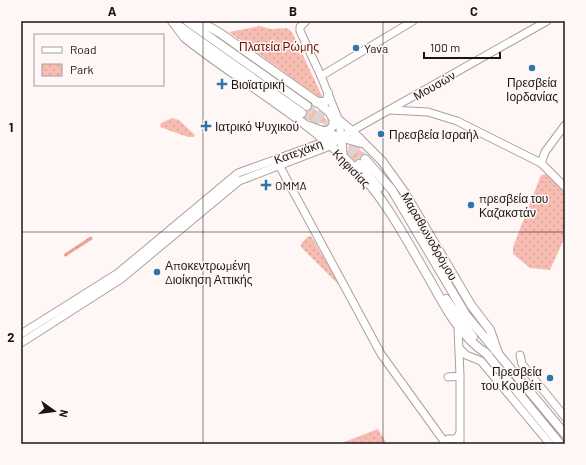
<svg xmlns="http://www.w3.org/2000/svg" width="586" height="465" viewBox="0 0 586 465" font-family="Barlow,sans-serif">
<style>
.grass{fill:url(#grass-tufts)}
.forest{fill:url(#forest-crowns)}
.park{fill:url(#park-dots)}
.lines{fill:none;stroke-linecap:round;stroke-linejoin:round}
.primary-tunnel{stroke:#dcd5d4;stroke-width:8;stroke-dasharray:8 4;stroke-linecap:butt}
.tertiary-casing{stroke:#ae9f9c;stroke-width:9}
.secondary-casing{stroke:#ae9f9c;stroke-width:9}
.primary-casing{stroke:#ae9f9c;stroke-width:10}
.tertiary{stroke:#fff;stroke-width:7}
.secondary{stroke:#fff;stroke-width:7}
.primary{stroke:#fff;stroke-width:8}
.grid{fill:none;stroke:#1b1615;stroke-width:1;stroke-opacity:0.55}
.poi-dot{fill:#2f75aa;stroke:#fef7f6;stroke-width:1.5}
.labels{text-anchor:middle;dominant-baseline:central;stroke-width:3;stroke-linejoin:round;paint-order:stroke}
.park-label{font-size:12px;fill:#650f06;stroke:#fef7f6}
.poi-label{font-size:12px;fill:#1b1615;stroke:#fef7f6;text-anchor:start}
.street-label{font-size:12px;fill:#1b1615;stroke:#fef7f6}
.neatline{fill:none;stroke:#1b1615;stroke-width:1.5}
.grid-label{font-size:13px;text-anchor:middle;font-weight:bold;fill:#1b1615}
</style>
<defs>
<pattern id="grass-tufts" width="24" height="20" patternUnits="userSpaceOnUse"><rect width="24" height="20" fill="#f8bdb2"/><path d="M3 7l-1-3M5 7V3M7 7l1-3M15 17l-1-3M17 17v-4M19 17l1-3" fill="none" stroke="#d4a298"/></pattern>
<pattern id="forest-crowns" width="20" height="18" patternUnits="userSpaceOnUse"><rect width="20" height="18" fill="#eea497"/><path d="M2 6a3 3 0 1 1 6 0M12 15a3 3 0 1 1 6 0" fill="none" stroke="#cc8c81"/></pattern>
<pattern id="park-dots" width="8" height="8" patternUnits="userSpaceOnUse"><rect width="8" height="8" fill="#f8bdb2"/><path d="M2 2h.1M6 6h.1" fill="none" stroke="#d4a298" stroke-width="1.8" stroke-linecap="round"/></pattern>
</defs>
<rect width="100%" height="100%" fill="#fef7f6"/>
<path class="grass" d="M311 106 326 119V124L311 121 303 117Z
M350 145 359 149 363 153 354 161 350 155 348 147Z"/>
<path class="forest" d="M91 236 93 239 65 257 64 254Z"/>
<path class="park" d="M260 26 271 29 287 28 292 32 323 98H320L229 32Z
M172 118 179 120 195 135 194 137H188L160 127 161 123Z
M547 174 565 191V237L550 270 530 268 513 254V247L541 175Z
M311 236 340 285V286L301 247V244L307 237Z
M378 429 387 444H339Z"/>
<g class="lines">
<path class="primary-tunnel" d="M307 106 342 134 365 159
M302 113 329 132
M339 142 359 164"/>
<defs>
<path id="tertiary" d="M306 21 300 27V31L321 76
M390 110 428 112 457 121 541 163 565 187
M541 163 545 152 565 125
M279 165 381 354 446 444
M458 328 460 376V444
M459 348 466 355 481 361 550 444
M520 355 522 364 565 417
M448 377 460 376
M448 439H456L460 433"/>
<path id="secondary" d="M341 137 339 121 321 76 413 21
M21 334 118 273 238 173 329 140
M21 343 121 279 239 181 330 146 341 137 547 21"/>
<path id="primary" d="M172 21 185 38C245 86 319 124 370 185 393 213 411 248 430 280 446 309 460 336 488 355
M187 21 307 106
M199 21 220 33 316 101 352 131 382 161 405 193 471 305 490 330 498 353
M179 26 302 113
M316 102H325L328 98V93
M309 126 336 136 361 143
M322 131H328L333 126 334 120 331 115
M341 137 343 158
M365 159 392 190 466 315 565 434
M359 164 379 188
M446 299 473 337
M485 352 560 444"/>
</defs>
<use href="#tertiary" class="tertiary-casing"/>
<use href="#secondary" class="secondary-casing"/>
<use href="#primary" class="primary-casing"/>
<use href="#tertiary" class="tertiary"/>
<use href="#secondary" class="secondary"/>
<use href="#primary" class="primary"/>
</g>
<path class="grid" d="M203 21V444M383 21V444M21 232H565"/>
<g class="poi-dot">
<circle cx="356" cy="48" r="4"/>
<circle cx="532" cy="68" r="4"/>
<path d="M220 78h4v4h4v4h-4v4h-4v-4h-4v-4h4z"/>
<path d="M204 120h4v4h4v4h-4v4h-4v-4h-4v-4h4z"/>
<circle cx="381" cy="134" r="4"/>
<path d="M264 179h4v4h4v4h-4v4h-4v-4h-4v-4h4z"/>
<circle cx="471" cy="205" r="4"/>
<circle cx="157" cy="272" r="4"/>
<circle cx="550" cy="378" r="4"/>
</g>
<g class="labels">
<g class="park-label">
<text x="279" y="46">Πλατεία Ρώμης</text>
</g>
<g class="poi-label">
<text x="364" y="48">Yava</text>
<text x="532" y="82" text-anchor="middle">Πρεσβεία<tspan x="532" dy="14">Ιορδανίας</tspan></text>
<text x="231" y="84">Βιοϊατρική</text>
<text x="215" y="126">Ιατρικό Ψυχικού</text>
<text x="389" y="134">Πρεσβεία Ισραήλ</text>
<text x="275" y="185">OMMA</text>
<text x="479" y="198">πρεσβεία του<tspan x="479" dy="14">Καζακστάν</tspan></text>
<text x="165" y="265">Αποκεντρωμένη<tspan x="165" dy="14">Διοίκηση Αττικής</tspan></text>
<text x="542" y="371" text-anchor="end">Πρεσβεία<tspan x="542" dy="14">του Κουβέιτ</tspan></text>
</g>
<g class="street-label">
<text transform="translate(434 85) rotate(-30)">Μουσών</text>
<text transform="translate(298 151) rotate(-20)">Κατεχάκη</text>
<text transform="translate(352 168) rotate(46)">Κηφισίας</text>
<text transform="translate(430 236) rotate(60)">Μαραθωνοδρόμου</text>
</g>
</g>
<rect width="586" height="465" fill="none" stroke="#fef7f6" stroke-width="44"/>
<rect x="34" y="34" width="130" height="52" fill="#fef7f6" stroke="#a39d9c"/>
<rect x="42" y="47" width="20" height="6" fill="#ffffff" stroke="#a39d9c"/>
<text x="70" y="54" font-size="12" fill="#1b1615">Road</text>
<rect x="42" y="64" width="20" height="12" fill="url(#park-dots)" stroke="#a39d9c"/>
<text x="70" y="74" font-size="12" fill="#1b1615">Park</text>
<g transform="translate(54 411) rotate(104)" stroke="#fef7f6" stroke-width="3" paint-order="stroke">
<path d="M0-3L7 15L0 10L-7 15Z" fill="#1b1615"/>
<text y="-6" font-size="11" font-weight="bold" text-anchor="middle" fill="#1b1615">N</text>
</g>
<path d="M424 52v6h76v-6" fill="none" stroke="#1b1615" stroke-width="2"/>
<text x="430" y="52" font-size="12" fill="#1b1615" stroke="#fef7f6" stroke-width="3" paint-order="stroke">100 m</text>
<rect x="22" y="22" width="542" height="421" class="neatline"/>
<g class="grid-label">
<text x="112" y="16">A</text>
<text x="293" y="16">B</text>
<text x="474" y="16">C</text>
<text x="11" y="132">1</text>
<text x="11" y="342">2</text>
</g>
</svg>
